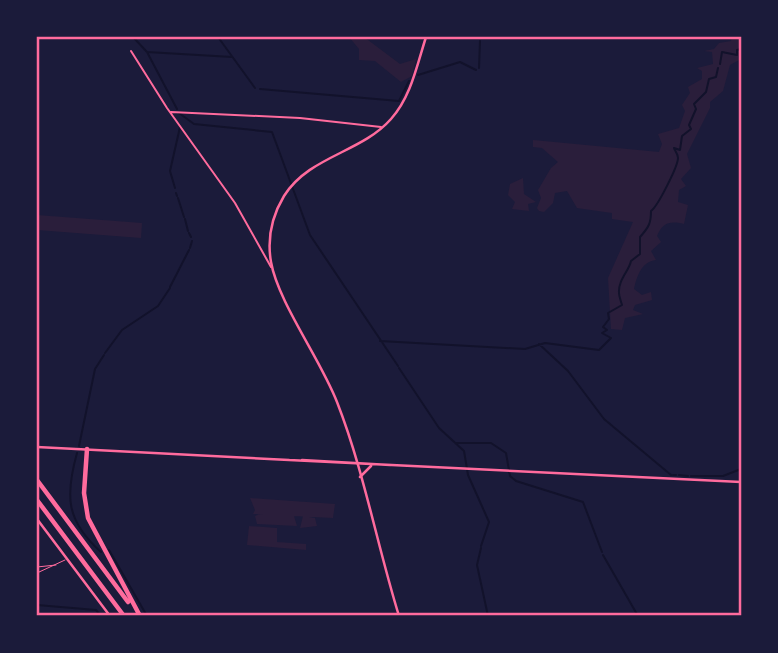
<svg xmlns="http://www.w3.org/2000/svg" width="778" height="653" viewBox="0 0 778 653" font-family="'DejaVu Sans',sans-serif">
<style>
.green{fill:#2a1e3b}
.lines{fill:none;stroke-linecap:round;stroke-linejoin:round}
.stream{stroke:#12122b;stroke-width:2}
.service{stroke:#ff6b9d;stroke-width:1}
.minor{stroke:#ff6b9d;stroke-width:2}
.tertiary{stroke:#ff6b9d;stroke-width:2.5}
.secondary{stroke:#ff6b9d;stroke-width:2.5}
.motorway{stroke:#ff6b9d;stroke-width:4.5}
.neatline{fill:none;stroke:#ff6b9d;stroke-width:2.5}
</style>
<rect width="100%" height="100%" fill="#1b1b3a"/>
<path class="green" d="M349 37H364L400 64 416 59 412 76 401 82 375 61 359 60V49Z
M732 37H741V59L730 65 723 91 710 102V108L687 154 691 168 681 179 686 186 679 190 678 202 688 205 684 224C670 221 663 222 657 236L661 242 651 251 656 260C641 262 637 276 634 289L642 295 651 292 652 300 635 305 633 310 643 314 625 318 622 330 611 329 608 278 633 222 612 219V213L577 208 567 191 555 193 553 203 544 212 539 211 537 208 541 198 538 190 551 168 558 162 542 148 533 147V140L659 152 662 144 658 134 679 128 685 111 682 105 690 93 688 87 702 79V71L697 68 713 64 712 52 704 51 714 49 719 43 731 41Z
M523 178 524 194 536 202 528 204 529 211 512 209 515 202 508 195 510 184Z
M37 215 142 223 141 238 37 230Z
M250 498 335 504 333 518 253 514 255 510Z
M262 513 294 516 297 526 257 524 255 516Z
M303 516 315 518 317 526 300 528Z
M249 526 277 528V542L306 544V550L247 545Z"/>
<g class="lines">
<path class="stream" d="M133 37 147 52 177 109
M218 37 255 88
M147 52 232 57
M720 64 722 52 737 55V50L741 49
M479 68 480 41
M418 75 460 62 476 70
M260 89 399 101 409 81
M179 113 194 124 272 132 310 235 398 366
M175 188 170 171 180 127
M176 193 177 196
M178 198 184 217
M185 219 188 231
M189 233 191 237
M190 248 192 241
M170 287 189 250
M380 341 525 349 545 343 599 350 611 338 602 333 607 330 603 327 609 319 608 313 622 305C621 301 619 297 619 293 618 280 629 271 631 261L640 254V237C649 227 651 223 651 211 658 206 678 166 678 158 678 154 675 151 674 148L680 150 682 136 691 129 689 125 696 109 694 104 706 92 709 79 716 77 718 68
M539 344 568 371 604 419 671 475
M105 353 122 330 158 306 170 288
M399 368 439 428 464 451 468 475 489 522 481 546
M456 443H491L506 453 510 476 516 481 583 502 602 552
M79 446 95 369 104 355
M77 453C65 496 66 521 101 552
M673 475H676
M679 475 688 476
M691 476H723L741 469
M481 548 477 565 488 616
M109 550 147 616
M603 555 638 616
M37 605 96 610 101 616"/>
<path class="service" d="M37 567 56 565
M37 573 65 560"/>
<path class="minor" d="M131 51 167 108 235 203 271 267
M171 112 300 118 381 127"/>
<path class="tertiary" d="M37 519 110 616
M399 616C377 545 364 471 337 402 321 360 278 302 271 262 267 239 272 216 284 196 309 156 361 153 391 119 411 97 417 65 426 37"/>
<path class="secondary" d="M37 447 289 460
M289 460 741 482
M302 460 390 465
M360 477 371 466"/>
<path class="motorway" d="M87 449 84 493 88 518 140 616
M37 480 128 602
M37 500 124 616"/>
</g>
<rect width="778" height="653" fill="none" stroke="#1b1b3a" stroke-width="77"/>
<rect x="38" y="38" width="702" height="576" class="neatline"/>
</svg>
